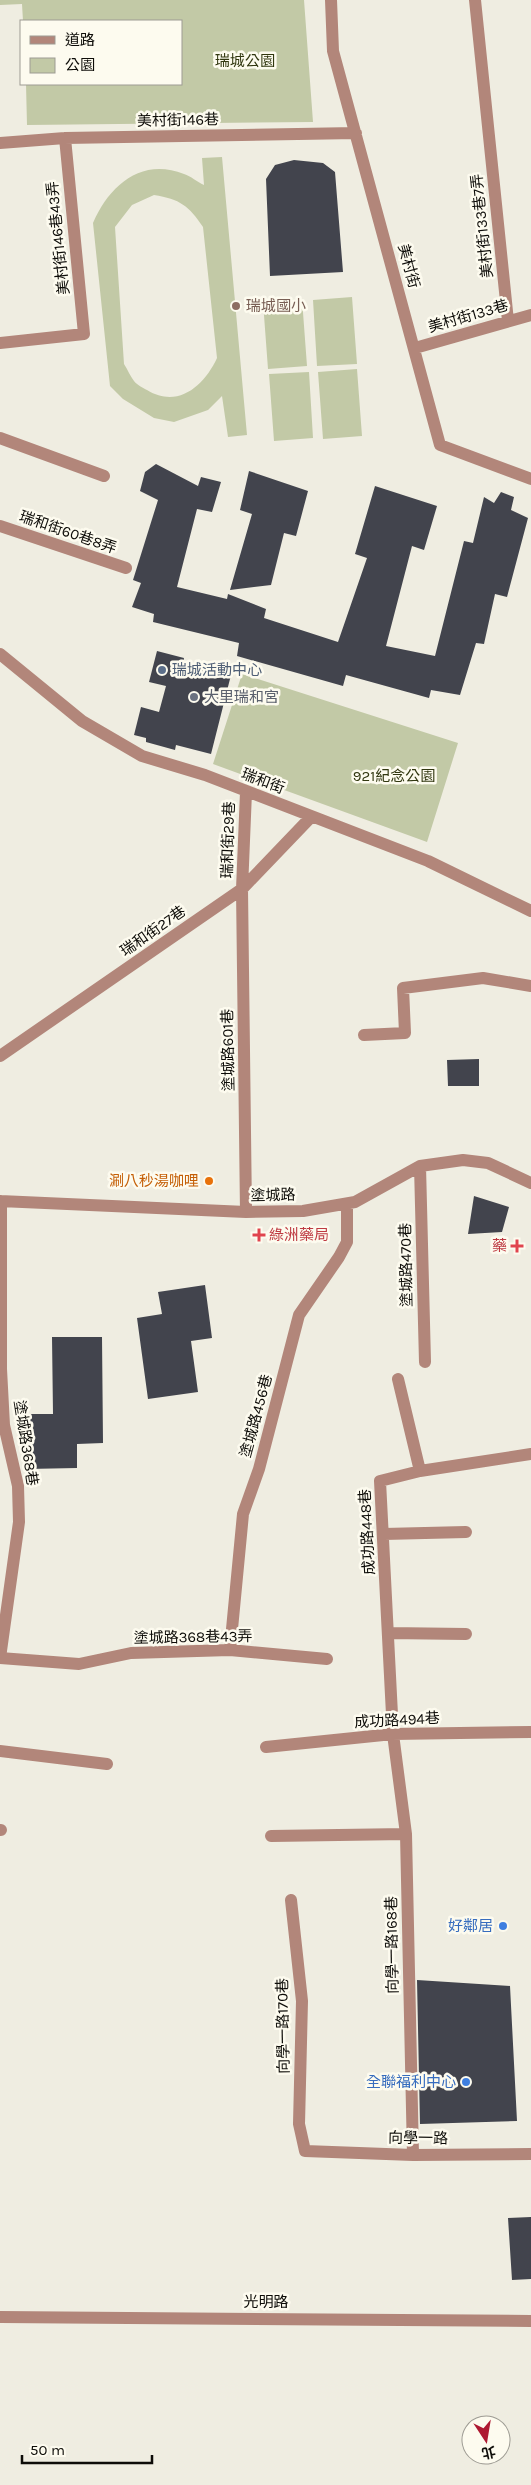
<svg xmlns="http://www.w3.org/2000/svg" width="531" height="2485" viewBox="0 0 531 2485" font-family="Karla,'Noto Sans TC',sans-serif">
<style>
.green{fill:#c2c9a6;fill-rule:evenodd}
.building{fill:#42444d}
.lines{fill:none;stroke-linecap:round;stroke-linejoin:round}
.minor{stroke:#b2867a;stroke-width:12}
.education-dot{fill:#8d6e63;stroke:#fdfbef;stroke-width:2}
.service-dot{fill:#5c6f8a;stroke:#fdfbef;stroke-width:2}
.worship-dot{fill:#6b7280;stroke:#fdfbef;stroke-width:2}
.food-dot{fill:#e8710a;stroke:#fdfbef;stroke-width:2}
.health-dot{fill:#e0444e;stroke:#fdfbef;stroke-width:2}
.shop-dot{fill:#3f7fe0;stroke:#fdfbef;stroke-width:2}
.labels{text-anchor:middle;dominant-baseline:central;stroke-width:5;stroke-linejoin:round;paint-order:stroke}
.park-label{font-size:15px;fill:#313710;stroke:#fdfbef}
.street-label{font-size:15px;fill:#0d0c08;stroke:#fdfbef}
.education-label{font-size:15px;fill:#785e54;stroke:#fdfbef;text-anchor:start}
.service-label{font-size:15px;fill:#4e5e75;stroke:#fdfbef;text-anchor:start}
.worship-label{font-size:15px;fill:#5b616d;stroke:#fdfbef;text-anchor:start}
.food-label{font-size:15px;fill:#c56008;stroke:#fdfbef;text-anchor:end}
.health-label{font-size:15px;fill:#be3a42;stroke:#fdfbef;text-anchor:start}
.shop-label{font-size:15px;fill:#366cbe;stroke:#fdfbef;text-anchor:end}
</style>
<rect width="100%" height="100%" fill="#efede1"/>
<path class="green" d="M0 0H304L313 122 27 125 26 84H181V21H23L22 4 0 5Z
M222 157 247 435 228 437 222 396 208 410 174 422 154 418 123 399 110 386 93 223C109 186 141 157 184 174 191 176 197 182 204 185L202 158ZM154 195C180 199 189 206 203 227L217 358C204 386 178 409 147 390 143 388 137 385 134 381 130 376 128 370 124 364L115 227 132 205Z
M352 297 357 364 317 366 313 300Z
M302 299 307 366 268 369 263 302Z
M357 369 362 436 323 439 318 372Z
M309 372 313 438 274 441 269 374Z
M242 674 458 743 427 842 213 764Z"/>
<path class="building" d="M294 160 323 163 335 172 343 272 270 276 266 179 275 165Z
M156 464 198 486 201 477 221 482 212 512 197 509 177 587 227 599 228 594 266 609 264 618 338 642 367 558 355 554 375 486 437 506 424 550 412 546 386 646 435 656 464 541 473 543 484 497 494 503 501 492 514 497 511 510 528 518 507 597 495 594 484 644 476 643 460 695 431 690 429 698 346 675 343 686 237 656 239 643 153 622 154 614 132 607 141 583 133 580 158 500 140 491 145 472Z
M249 471 308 491 296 536 284 533 271 585 230 590 252 514 240 510Z
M157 651 184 658 183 663 231 675 211 754 176 745 175 750 146 742V738L134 735 141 707 159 712 166 686 149 682Z
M479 1059V1086H448L447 1060Z
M474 1196 509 1207 502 1232 468 1234Z
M205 1285 212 1338 191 1341 198 1392 148 1399 137 1318 162 1314 158 1292Z
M52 1337H102L103 1443 77 1444V1468L27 1469 26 1414H53Z
M417 1980 510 1986 517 2121 420 2124Z
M531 2217V2279L512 2280 508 2218Z"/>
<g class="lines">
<path class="minor" d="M331 0 333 51 440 445 531 479
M475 0 508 321
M0 143 65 138 356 133
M0 343 84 334 65 138
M415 348 531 315
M0 438 104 476
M0 526 126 568
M0 654 82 721 142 756 205 775 428 861 531 911
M246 792 242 889 246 1212
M364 1035 405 1033 403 988 483 978 531 986
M0 1056 242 889 311 817
M420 1166 425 1362
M0 1201 246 1212 303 1211 355 1202 420 1166 463 1160 488 1163 531 1183
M1 1201V1369L4 1425 18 1486 19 1522 0 1658 79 1664 131 1653 230 1650 327 1659
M398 1379 420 1471
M384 1534 466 1532
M388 1633 466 1634
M230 1650 243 1514 259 1469 299 1315 339 1257 347 1242V1204
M266 1747 393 1734 531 1732
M0 1751 107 1764
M0 1830H1
M271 1836 406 1834
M291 1900 302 2001 299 2124 305 2151 413 2155 531 2154
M413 2155 406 1834 393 1734 380 1481 420 1471 531 1454
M0 2317 531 2321"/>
</g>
<circle class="education-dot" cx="236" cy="306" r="5"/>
<circle class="service-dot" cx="162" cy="670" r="5"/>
<circle class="worship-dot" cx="194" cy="697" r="5"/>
<circle class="food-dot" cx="209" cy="1181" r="5"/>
<g class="health-dot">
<path d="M256.5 1227.5h5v5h5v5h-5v5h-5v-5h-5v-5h5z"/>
<path d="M514.5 1238.5h5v5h5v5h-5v5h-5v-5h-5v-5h5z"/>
</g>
<g class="shop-dot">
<circle cx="503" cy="1926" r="5"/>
<circle cx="466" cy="2082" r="5"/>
</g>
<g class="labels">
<g class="park-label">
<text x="245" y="61">瑞城公園</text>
<text x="394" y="776">921紀念公園</text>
</g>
<g class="street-label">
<text transform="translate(178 120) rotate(-1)">美村街146巷</text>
<text transform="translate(482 226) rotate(-96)">美村街133巷7弄</text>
<text transform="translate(58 238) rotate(-96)">美村街146巷43弄</text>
<text transform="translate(409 266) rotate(75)">美村街</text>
<text transform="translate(468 316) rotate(-16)">美村街133巷</text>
<text transform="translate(68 532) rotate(19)">瑞和街60巷8弄</text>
<text transform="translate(263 781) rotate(21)">瑞和街</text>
<text transform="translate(228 840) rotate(-88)">瑞和街29巷</text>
<text transform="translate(153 931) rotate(-35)">瑞和街27巷</text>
<text transform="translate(228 1050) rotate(-91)">塗城路601巷</text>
<text transform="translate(273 1195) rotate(-1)">塗城路</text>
<text transform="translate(406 1265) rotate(-91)">塗城路470巷</text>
<text transform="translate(256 1416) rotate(-75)">塗城路456巷</text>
<text transform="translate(26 1443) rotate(81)">塗城路368巷</text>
<text transform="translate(367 1532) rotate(-93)">成功路448巷</text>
<text transform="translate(193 1637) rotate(-1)">塗城路368巷43弄</text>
<text transform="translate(397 1720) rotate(-3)">成功路494巷</text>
<text transform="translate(392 1945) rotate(-91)">向學一路168巷</text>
<text transform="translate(283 2026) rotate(-91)">向學一路170巷</text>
<text transform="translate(418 2138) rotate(1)">向學一路</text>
<text x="266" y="2302">光明路</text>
</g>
<g class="education-label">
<text x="246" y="306">瑞城國小</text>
</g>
<g class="service-label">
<text x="172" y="670">瑞城活動中心</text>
</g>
<g class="worship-label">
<text x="204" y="697">大里瑞和宮</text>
</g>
<g class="food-label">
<text x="199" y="1181">涮八秒湯咖哩</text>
</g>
<g class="health-label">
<text x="269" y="1235">綠洲藥局</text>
<text x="507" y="1246" text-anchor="end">藥</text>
</g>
<g class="shop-label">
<text x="493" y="1926">好鄰居</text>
<text x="456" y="2082">全聯福利中心</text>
</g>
</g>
<rect x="20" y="20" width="162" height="65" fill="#fdfbef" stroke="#9d9b93"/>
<rect x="30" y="36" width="25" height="8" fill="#b2867a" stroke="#9d9b93"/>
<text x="65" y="45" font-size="15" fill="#0d0c08">道路</text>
<rect x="30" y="58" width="25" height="15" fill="#c2c9a6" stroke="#9d9b93"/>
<text x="65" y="70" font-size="15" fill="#0d0c08">公園</text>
<g transform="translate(486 2440) rotate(168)"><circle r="24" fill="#fdfbef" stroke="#9d9b93"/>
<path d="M0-4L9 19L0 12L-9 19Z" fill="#ae1932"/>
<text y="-8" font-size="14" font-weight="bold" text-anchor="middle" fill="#0d0c08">北</text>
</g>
<path d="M22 2455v8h130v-8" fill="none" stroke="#0d0c08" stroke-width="2.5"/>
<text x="30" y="2455" font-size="15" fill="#0d0c08" stroke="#fdfbef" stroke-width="4" paint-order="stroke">50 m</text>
</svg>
